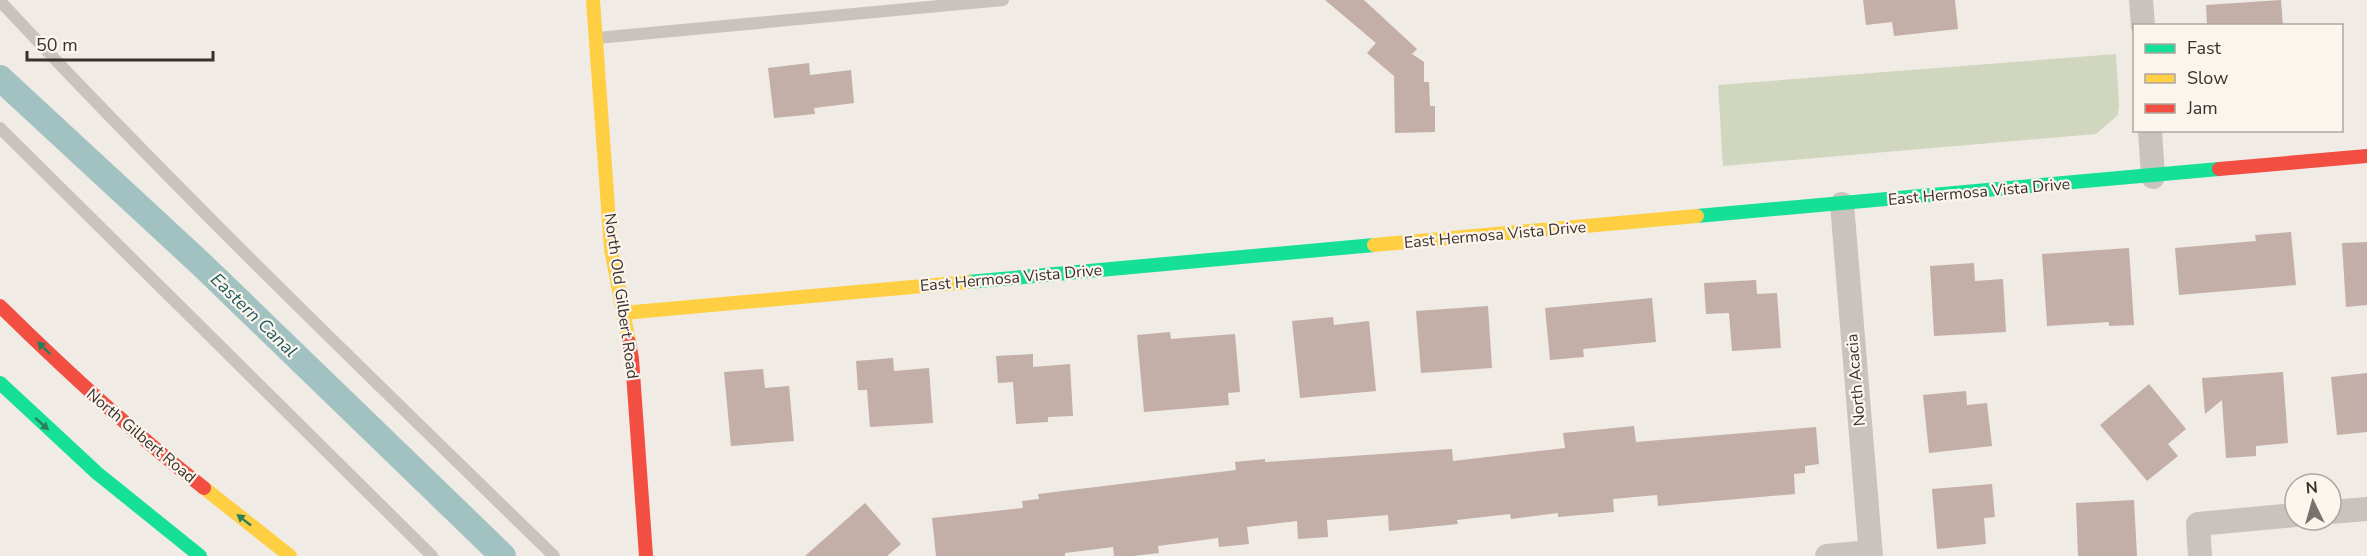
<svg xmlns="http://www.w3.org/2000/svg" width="2367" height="556" viewBox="0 0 2367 556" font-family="'Nunito Sans',sans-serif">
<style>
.green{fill:#d1d6bf}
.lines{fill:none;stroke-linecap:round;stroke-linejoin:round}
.canal{stroke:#a1c2c1;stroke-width:26}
.building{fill:#c3afa7}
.lane{stroke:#c9c3be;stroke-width:12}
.street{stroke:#c9c3be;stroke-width:24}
.fast{stroke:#16e098;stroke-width:14}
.slow{stroke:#ffcf43;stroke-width:14}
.jam{stroke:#f24e42;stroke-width:14}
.oneway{fill:#2a7f5c}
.labels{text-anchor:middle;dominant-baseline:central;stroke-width:4.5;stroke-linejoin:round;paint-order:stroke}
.street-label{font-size:16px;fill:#3b302b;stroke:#fbf5ee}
.water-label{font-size:18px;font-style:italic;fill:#1f5a5e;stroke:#fbf5ee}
</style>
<rect width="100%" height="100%" fill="#f0ebe5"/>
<path class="green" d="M2116 54 2119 105 2118 115 2096 134 1723 166 1718 85Z"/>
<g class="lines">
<path class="canal" d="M0 78 201 264 503 556"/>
</g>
<path class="building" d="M1325 0H1364L1417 49 1412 54 1424 62V82H1429L1430 106H1435V132L1395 133 1394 76 1367 53 1376 43Z
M1863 0H1955L1958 29 1894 36 1892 22 1866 25Z
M2281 0 2283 26H2207L2206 5Z
M809 63 810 75 851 70 854 103 814 108 815 114 774 118 768 68Z
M2291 232 2296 285 2179 295 2175 248 2256 241 2255 235Z
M2367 242V305L2346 307 2342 243Z
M2129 248 2134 325 2109 326V322L2047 326 2042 254Z
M1974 263 1975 281 2003 279 2006 332 1934 336 1930 266Z
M1756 280 1757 294 1777 293 1781 348 1732 351 1729 313 1706 314 1704 283Z
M1652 298 1656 342 1583 349 1584 357 1550 360 1545 308Z
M1488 306 1492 368 1421 373 1416 311Z
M1333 317 1334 325 1369 321 1376 391 1300 398 1292 321Z
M1170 332 1171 339 1235 334 1240 392 1228 393 1229 405 1144 412 1137 335Z
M1033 354V367L1070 364 1073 416 1048 417V422L1016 424 1013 382 998 383 996 356Z
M893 358 894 371 929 368 933 423 870 427 867 390H858L856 361Z
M763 369 765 388 789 386 794 441 731 446 724 372Z
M2283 372 2288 443 2256 446V456L2226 458 2222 400 2205 414 2202 378Z
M2367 373V432L2337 435 2331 377Z
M2149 384 2186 429 2168 444 2178 456 2147 481 2100 425Z
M1966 391 1967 405 1987 403 1992 446 1929 453 1923 395Z
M1634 426 1636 442 1816 427 1819 464 1805 466V473L1794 474 1795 494 1658 506 1657 495 1613 499 1614 512 1558 517V513L1511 519 1510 514 1457 520 1458 524 1389 531 1388 515 1327 520 1328 537 1298 539 1297 521 1247 527 1249 544 1219 547 1218 538 1158 546 1159 553 1133 556H1114L1113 547 1065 553V556H936L932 518 1023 508 1022 501 1039 499 1038 494 1236 470 1235 462 1265 459V462L1452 449 1453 461 1565 448 1563 433Z
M1992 484 1995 517 1984 518 1986 544 1937 549 1932 489Z
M2134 500 2137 556H2078L2076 503Z
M865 503 901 544 887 556H805Z"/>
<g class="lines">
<path class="lane" d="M0 1C178 192 367 374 554 556
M597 38 1003 0
M0 128 432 556"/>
<path class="street" d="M2141 0 2143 26
M2150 130 2153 177
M1842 204 1871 556
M2331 512 2367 509
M1827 556 1870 552
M2200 556 2198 524 2295 515"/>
<path class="fast" d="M1697 216 2219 169
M968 282 1374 245
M0 383 97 473 200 556"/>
<path class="slow" d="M593 0 611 249 629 342
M1374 245 1697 216
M623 313 968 282
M204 488 290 556"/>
<path class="jam" d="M2219 169 2367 156
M0 306C65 370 132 432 204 488
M629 342 632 359 646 556"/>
</g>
<defs><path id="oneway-solid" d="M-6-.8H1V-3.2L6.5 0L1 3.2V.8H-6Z" transform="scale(1.5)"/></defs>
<g class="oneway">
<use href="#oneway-solid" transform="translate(44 348) rotate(-136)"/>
<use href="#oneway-solid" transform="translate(42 424) rotate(42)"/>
<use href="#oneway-solid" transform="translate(244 520) rotate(-142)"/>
</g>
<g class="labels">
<g class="street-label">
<text transform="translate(1979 192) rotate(-5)">East Hermosa Vista Drive</text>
<text transform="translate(1495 235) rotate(-5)">East Hermosa Vista Drive</text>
<text transform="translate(1011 278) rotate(-5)">East Hermosa Vista Drive</text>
<text transform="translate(621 296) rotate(82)">North Old Gilbert Road</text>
<text transform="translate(1856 380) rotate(-95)">North Acacia</text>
<text transform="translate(141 436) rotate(40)">North Gilbert Road</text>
</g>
<g class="water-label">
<text transform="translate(254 315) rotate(44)">Eastern Canal</text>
</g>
</g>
<rect x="2133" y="24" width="210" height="108" fill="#fbf5ee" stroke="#aea6a0" stroke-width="1.5"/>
<rect x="2145" y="44" width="30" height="9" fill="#16e098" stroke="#aea6a0" stroke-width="1.5"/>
<text x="2187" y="54" font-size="18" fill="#3b302b">Fast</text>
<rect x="2145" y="74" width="30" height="9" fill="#ffcf43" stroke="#aea6a0" stroke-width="1.5"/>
<text x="2187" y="84" font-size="18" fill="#3b302b">Slow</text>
<rect x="2145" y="104" width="30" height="9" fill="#f24e42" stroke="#aea6a0" stroke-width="1.5"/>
<text x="2187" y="114" font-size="18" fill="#3b302b">Jam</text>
<g transform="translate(2313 502) rotate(355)"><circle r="28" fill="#fbf5ee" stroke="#aea6a0" stroke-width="1.5"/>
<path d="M0-4.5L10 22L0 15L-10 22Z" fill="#7a716c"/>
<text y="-9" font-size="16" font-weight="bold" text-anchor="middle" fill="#3b302b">N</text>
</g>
<path d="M27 51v9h186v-9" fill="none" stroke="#3b302b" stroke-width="3"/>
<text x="36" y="51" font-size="18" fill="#3b302b" stroke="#fbf5ee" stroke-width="4.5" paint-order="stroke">50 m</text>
</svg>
